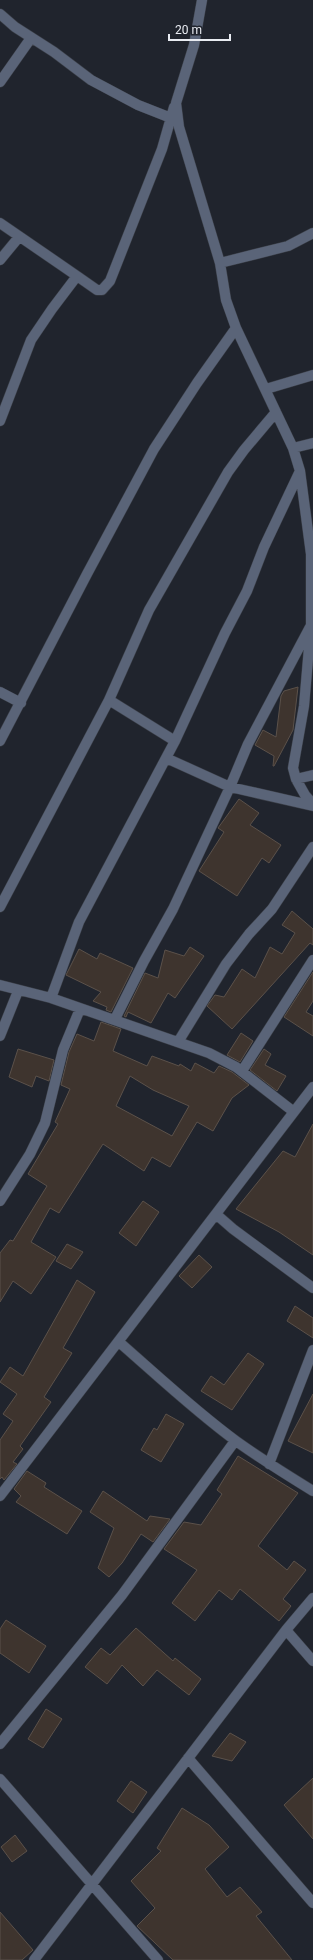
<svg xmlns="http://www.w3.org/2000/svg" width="313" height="1960" viewBox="0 0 313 1960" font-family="Roboto,sans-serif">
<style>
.building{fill:#3e342e;stroke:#5b514a;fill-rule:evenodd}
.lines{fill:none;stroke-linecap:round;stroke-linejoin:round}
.minor-casing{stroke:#3c4049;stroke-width:11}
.minor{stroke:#5a6478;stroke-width:10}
</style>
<rect width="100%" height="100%" fill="#20242d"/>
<path class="building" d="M298 687 293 730 274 766H273L274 756 255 745 263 730 276 737 281 696 284 691Z
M239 799 259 813 250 825 281 845 269 863 262 858 237 896 199 871 224 832 218 828Z
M292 911 313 929V945L310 943 232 1029 207 1006 215 995 224 997 242 969 255 978 270 947 282 954 295 933 282 925Z
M190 947 204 956 175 998 168 993 151 1023 128 1012 126 1017 124 1016 145 973 158 978 165 950 184 956Z
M79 949 97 959 100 953 133 968 111 1012 106 1010 107 1007 93 1001 101 992 66 975Z
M313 972V1001L306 1012 313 1016V1036L284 1017Z
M101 1022 121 1029 113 1051 147 1066 152 1056 179 1066 180 1064 191 1071 195 1063 214 1073 219 1066 232 1072 249 1085 232 1098 213 1131 197 1122 170 1167 152 1157 144 1171 103 1144 59 1213 50 1208 31 1242 56 1257 31 1294 13 1281 0 1302V1253L10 1240 13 1241 47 1186 28 1174 58 1124 55 1122 70 1089 61 1085 69 1052 77 1034 94 1041ZM130 1076 153 1090 189 1106 172 1136 116 1106Z
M241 1033 253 1041 240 1062 227 1055Z
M18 1049 54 1060 49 1081 36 1076 32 1087 9 1077Z
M264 1049 271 1054 265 1065 286 1076 277 1091 250 1070Z
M313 1124V1255L279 1232 236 1209 283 1151 295 1157Z
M143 1201 159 1212 136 1246 119 1233Z
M67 1244 83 1252 71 1269 56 1261Z
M199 1255 212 1267 192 1288 179 1276Z
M77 1280 95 1292 63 1348 72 1353 44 1397 51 1402 20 1446 23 1449 13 1462 17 1464 4 1480 2 1477 0 1479V1440L13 1421 3 1414 17 1394 0 1382 10 1367 23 1376Z
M295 1306 313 1318V1338L287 1321Z
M248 1353 264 1364 232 1410 201 1391 211 1376 224 1385Z
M313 1394V1453L288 1441Z
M166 1414 184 1424 161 1462 141 1450 154 1428 157 1430Z
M238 1456 298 1493 258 1546 287 1570 294 1561 306 1570 283 1599 291 1606 279 1621 240 1589 232 1600 219 1590 195 1621 172 1603 197 1570 164 1549 184 1522 201 1525 222 1494 217 1490Z
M27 1471 46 1483 44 1487 82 1511 67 1534 16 1502 21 1496 14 1489Z
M103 1491 147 1521 150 1516 170 1519 153 1542 141 1534 122 1563 109 1577 98 1568 114 1528 90 1512Z
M6 1620 46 1646 29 1673 0 1653V1629Z
M136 1628 173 1661 175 1658 201 1679 189 1695 157 1670 143 1686 122 1665 107 1684 85 1667 101 1648 110 1655Z
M46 1709 62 1719 43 1748 28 1739Z
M230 1733 246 1742 232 1761 212 1756Z
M313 1778V1839L284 1805Z
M131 1781 147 1792 133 1813 117 1801Z
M182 1808 209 1825 229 1847 205 1869 227 1897 240 1887 262 1912 256 1916 292 1960H173L137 1926 155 1908 131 1881 161 1851 157 1848Z
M15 1835 27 1851 12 1862 1 1847Z
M0 1912 33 1950 22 1960H0Z"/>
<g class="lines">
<defs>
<path id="minor" d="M202 0 194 45 176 103 179 127 220 263 226 300 236 328 293 448 300 471 311 554V624L304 706 293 768 296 779 305 795 313 804
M0 14 15 27 54 52 91 80 138 105 171 118
M0 82 31 38
M0 223 77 276
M0 260 19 237
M220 263 288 246 313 233
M266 389 313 375
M0 421 31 340 52 309 77 276 97 290H102L110 281 162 149 174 107
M293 448 313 443
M0 692 21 703
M109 700 175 741
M0 741 87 574 154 449 197 383 236 328
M166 758 230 787 313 806
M296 779 313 775
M0 907 109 700 149 610 228 472 244 450 276 412
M0 985 51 998 209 1053 236 1067 294 1112
M51 998 79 922 175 741 225 633 247 591 264 547 300 471
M115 1019 144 961 173 909 230 787 248 744 310 627
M0 1036 18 991
M178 1042 226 964 249 934 272 909 313 847
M242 1071 313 960
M0 1201 30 1154 45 1123 63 1050 80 1009
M217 1215 233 1229 313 1288
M119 1342C158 1376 195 1411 236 1441 261 1459 287 1475 313 1491
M269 1464 313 1350
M0 1496 313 1087
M286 1630 313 1661
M0 1744 122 1595 235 1441
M188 1758 313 1903
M0 1779 158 1960
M34 1960 286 1630 313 1598"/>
</defs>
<use href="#minor" class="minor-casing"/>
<use href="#minor" class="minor"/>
</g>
<path d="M169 34v6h61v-6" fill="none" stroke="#e9ecf2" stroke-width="2"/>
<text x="175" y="34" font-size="12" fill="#e9ecf2" stroke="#20242d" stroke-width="3" paint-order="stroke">20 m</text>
</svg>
